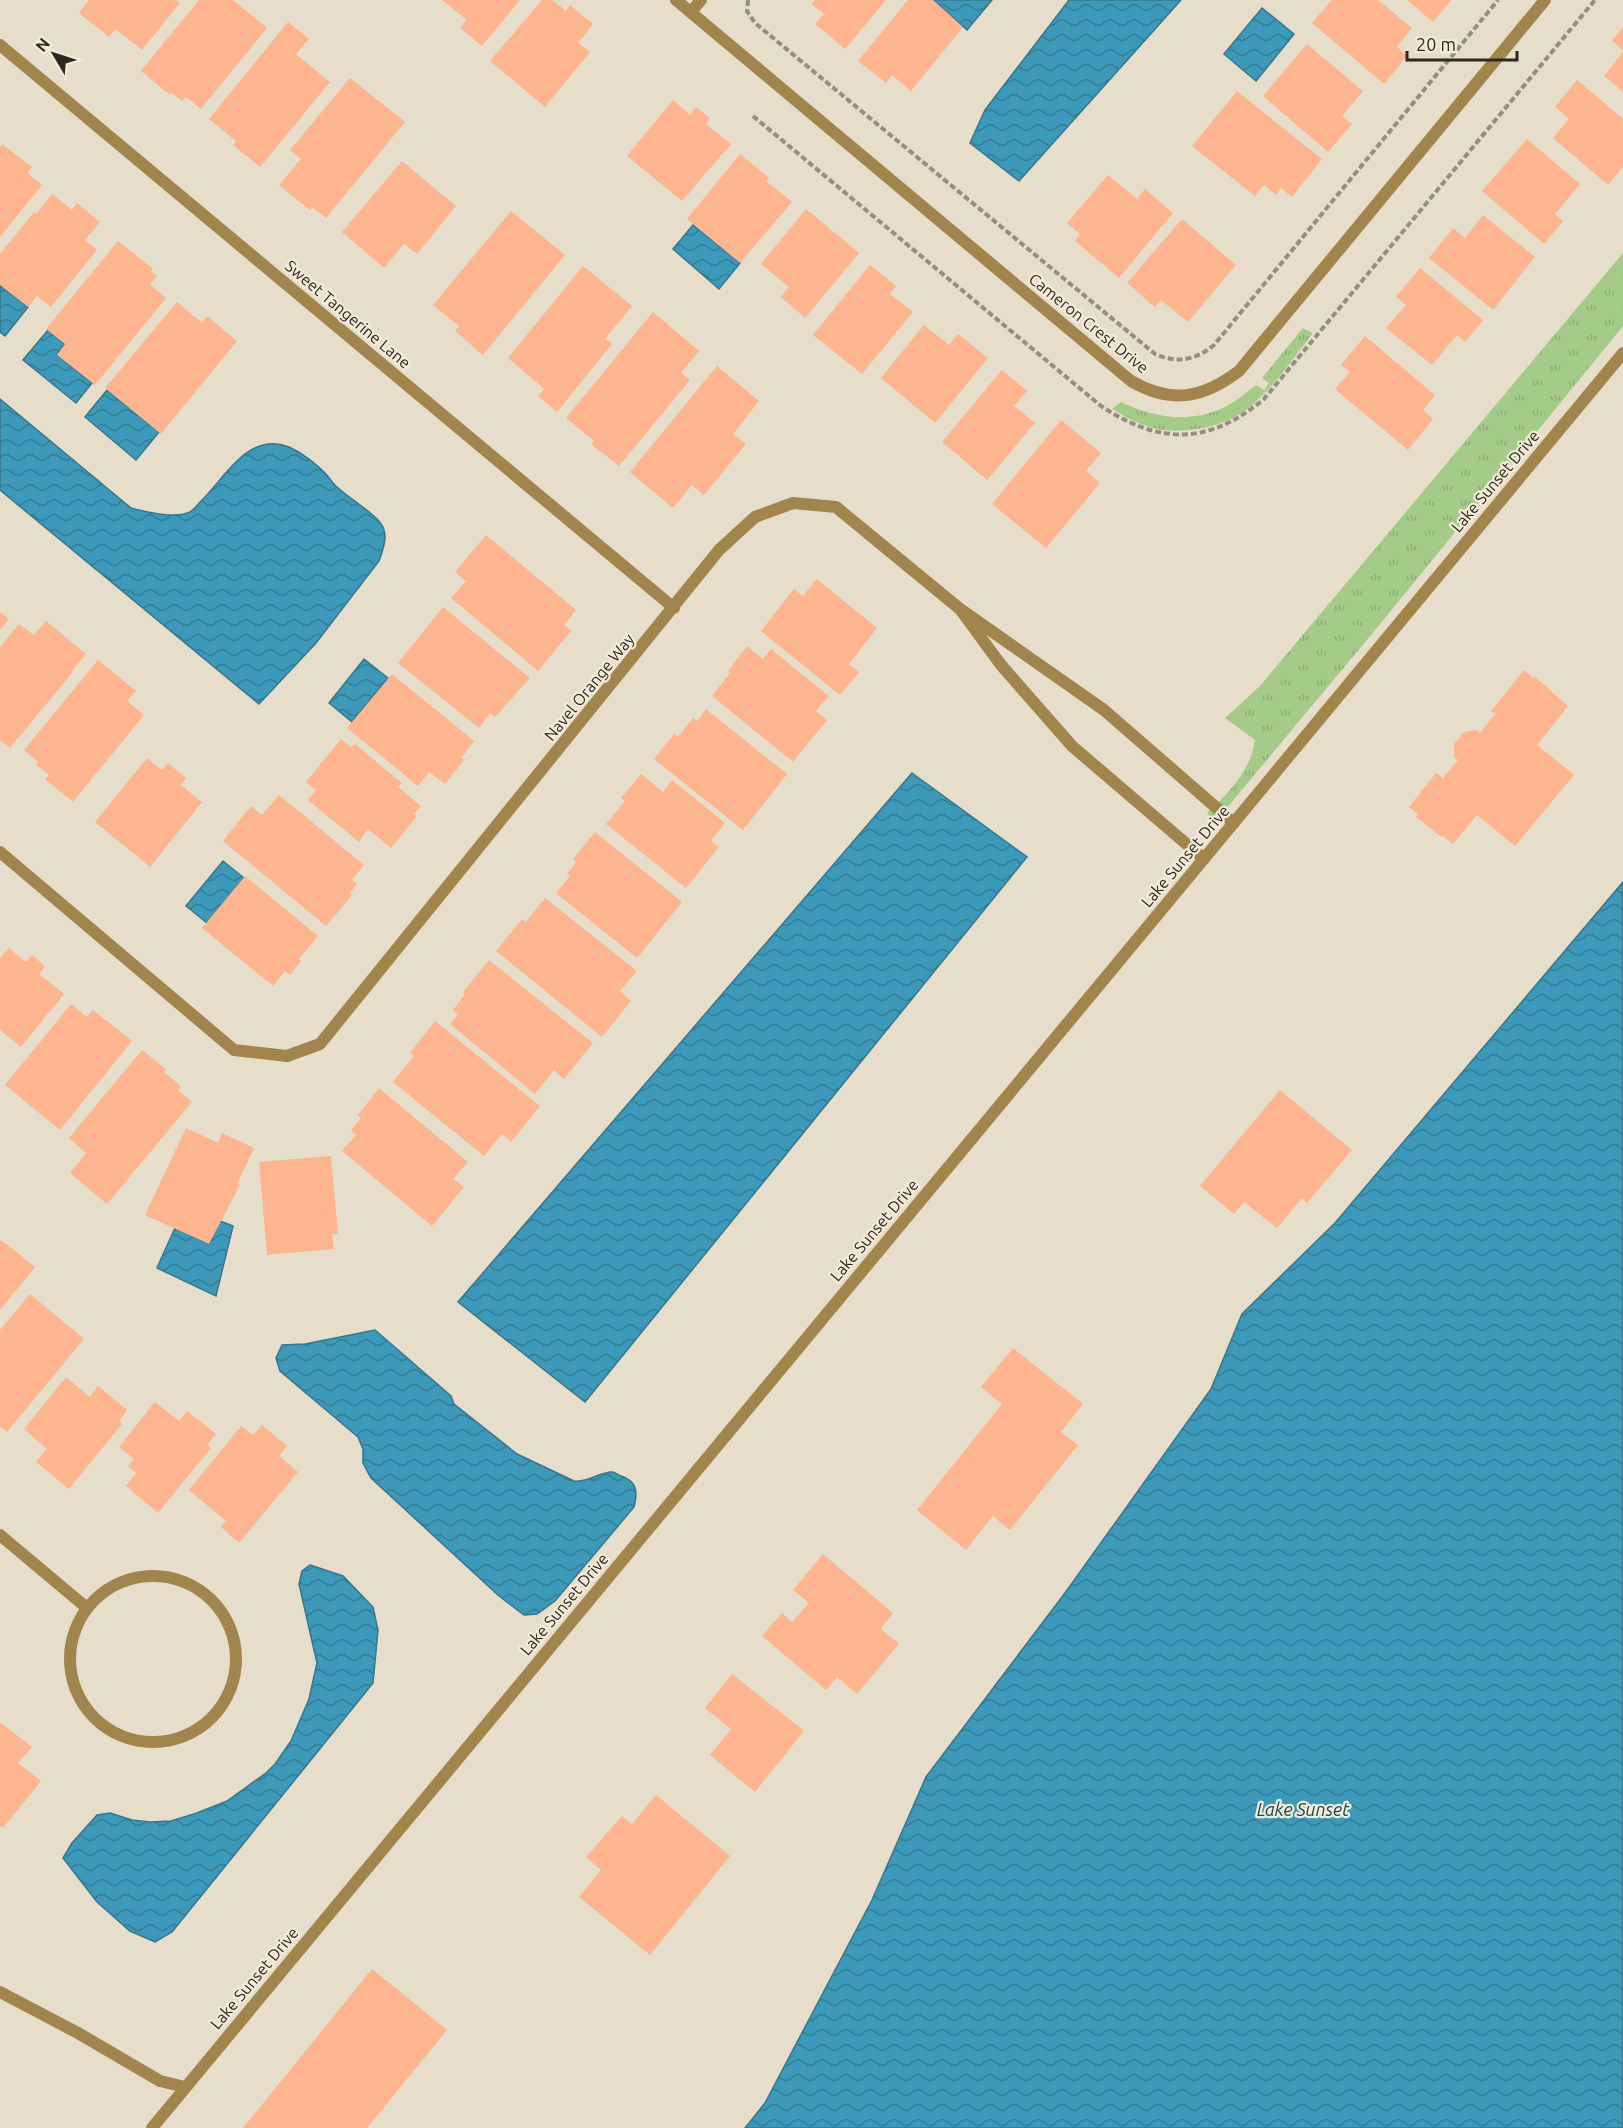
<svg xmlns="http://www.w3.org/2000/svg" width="1623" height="2128" viewBox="0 0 1623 2128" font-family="Ubuntu,sans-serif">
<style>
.grass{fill:url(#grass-tufts)}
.water{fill:url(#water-waves);stroke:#37778b;stroke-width:1.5}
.building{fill:#fcb58f}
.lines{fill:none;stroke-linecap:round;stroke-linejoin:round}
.path{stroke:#958e81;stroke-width:4;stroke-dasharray:6 3;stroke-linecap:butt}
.lane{stroke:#a2854d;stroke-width:12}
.street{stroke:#a2854d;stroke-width:12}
.labels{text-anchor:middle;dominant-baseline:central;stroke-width:4.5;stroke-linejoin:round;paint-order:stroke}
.street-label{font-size:16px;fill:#2c2821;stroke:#f4ead8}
.water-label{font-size:18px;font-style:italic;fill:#124758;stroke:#f4ead8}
</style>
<defs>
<pattern id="grass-tufts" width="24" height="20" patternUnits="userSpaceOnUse" patternTransform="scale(1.5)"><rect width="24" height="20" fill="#a5cb88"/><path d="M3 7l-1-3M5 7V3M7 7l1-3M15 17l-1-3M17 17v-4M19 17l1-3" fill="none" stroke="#8eae75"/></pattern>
<pattern id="water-waves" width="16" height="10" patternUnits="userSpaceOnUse" patternTransform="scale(1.5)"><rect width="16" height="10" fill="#3c99b9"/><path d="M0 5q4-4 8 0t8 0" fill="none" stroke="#337d96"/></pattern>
</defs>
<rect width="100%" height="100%" fill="#e6ddcb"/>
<path class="grass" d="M1623 253V326L1376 629 1215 822 1207 813C1229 793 1251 770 1255 740L1225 718 1260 686Z
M1303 328 1313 333C1293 358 1274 387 1250 407 1224 428 1181 436 1149 427 1136 423 1124 416 1112 409L1121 402C1154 418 1191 424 1225 407 1237 401 1246 392 1256 385L1264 390 1269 383 1262 378Z"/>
<path class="water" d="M933 0H992L967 30Z
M1069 0H1181L1019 181 970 143 985 110Z
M1262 8 1294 34 1256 81 1224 54Z
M693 225 740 263 719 289 673 249Z
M0 285 28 307 5 336 0 332Z
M48 330 65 344 57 355 92 383 76 403 23 360Z
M107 390 159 432 136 460 85 417Z
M0 399 131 508C145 512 176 519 190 512 194 510 199 503 203 499 226 476 249 431 289 447 302 453 317 464 326 474 330 479 333 484 338 488 345 494 352 499 360 505 385 524 391 529 379 561L316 643 259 704 0 490Z
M364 659 388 678 352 722 329 703Z
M912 773 1027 857 585 1402 458 1302Z
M223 861 244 878 207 923 186 906Z
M1623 882V2128H745L765 2103 872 1900 926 1777 1065 1593 1211 1389 1242 1314 1335 1223Z
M220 1221 233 1226 216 1296 157 1268 175 1228 209 1244Z
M375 1330 451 1396 454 1404 517 1454 574 1481C588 1483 599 1472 612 1472 615 1472 618 1475 621 1476 637 1481 638 1492 634 1507L555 1601 537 1614 524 1615 499 1596 371 1478 363 1463V1449L358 1437 280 1371 276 1358 282 1345 305 1344Z
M310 1565 343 1576 373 1607 378 1630 373 1683 172 1932 155 1942 130 1931 97 1902 63 1858 72 1843 97 1815 110 1813 132 1820 150 1822 171 1821 197 1813 227 1801 266 1773 275 1764 291 1741 309 1699 317 1663 299 1584 302 1571Z"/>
<path class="building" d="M89 0H176L180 3 142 50 116 29 109 37 79 13Z
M199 0H233L267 28 201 109 186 97 182 101 172 93 170 95 141 71Z
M442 0H520L482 46 460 28 467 20Z
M542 0H552L566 11 570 5 593 24 578 43 590 52 545 107 490 61Z
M815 0H886L845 49 815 24 824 14 811 4Z
M908 0H933L963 27 911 91 892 75 886 83 858 61Z
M1332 0H1378L1412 28 1397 47 1407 56 1384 84 1312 23Z
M1407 0H1451L1433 22Z
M288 22 309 39 296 54 330 82 260 167 233 145 236 141 209 119Z
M1623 27V50L1612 41Z
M1307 44 1363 91 1342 116 1352 124 1328 152 1263 96Z
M1623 52V92L1604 76Z
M350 78 405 122 326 218 312 207 310 210 279 185 301 159 290 150Z
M1577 80 1623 119V167L1608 185 1553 138 1569 119 1555 107Z
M1237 91 1322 159 1292 197 1281 188 1276 195 1264 185 1255 196 1192 146Z
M673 100 690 115 696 107 710 118 706 124 731 144 682 201 627 156Z
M1527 139 1580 184 1555 214 1563 221 1544 244 1482 191Z
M2 144 32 167 27 173 42 185 0 237V147Z
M740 154 769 178 766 181 792 202 740 263 687 219Z
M402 161 456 206 417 254 404 244 384 268 342 232Z
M1108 175 1137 199 1145 189 1173 213 1119 278 1075 241 1080 234 1067 223Z
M52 194 72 210 77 203 100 222 85 240 97 250 51 307 37 296 28 307 0 285V254L34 212 36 214Z
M806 209 859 253 805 318 781 297 789 287 761 264Z
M511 211 565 255 483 355 455 331 459 326 433 305Z
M1483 215 1535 257 1493 310 1429 258 1453 228 1465 238Z
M1182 219 1236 265 1188 322 1161 300 1155 307 1127 283Z
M118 241 153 269 151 272 157 276 150 285 166 298 95 385 57 355 65 344 46 329Z
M870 265 896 286 890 294 913 312 862 374 813 335Z
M583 266 632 306 605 339 612 344 557 412 538 396 544 389 508 358Z
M1420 268 1483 320 1465 342 1457 335 1432 365 1386 328 1406 305 1396 297Z
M177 302 202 323 207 316 237 341 161 434 105 388Z
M653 312 699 351 681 373 690 380 619 466 591 444 594 441 566 418Z
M924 325 949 345 958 334 988 358 935 423 881 378Z
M1365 336 1435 395 1423 410 1433 419 1408 450 1335 389 1350 372 1341 365Z
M717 366 759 401 733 434 746 444 704 495 692 485 673 508 630 472Z
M1002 370 1027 391 1014 406 1035 423 987 480 942 442Z
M1061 420 1101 453 1086 471 1100 483 1046 548 992 504Z
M486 535 576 610 564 625 571 631 538 671 451 598 466 581 455 572Z
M817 579 877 628 849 664 859 672 840 695 761 631 794 589 803 596Z
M443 607 530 678 495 717 490 713 479 728 398 663Z
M0 612 9 619 0 630Z
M46 621 86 654 71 672 72 673 10 748 0 740V647L19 624 34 635Z
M747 646 763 659 771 649 829 696 816 711 827 720 793 762 712 696 730 673 728 671Z
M98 660 136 691 127 701 144 715 73 802 45 779 49 775 36 765 38 762 24 750Z
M1524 670 1533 678 1534 676 1568 706 1537 745 1574 775 1515 846 1477 815 1453 844 1443 836 1441 837 1416 817 1418 814 1409 807 1436 773 1443 778 1458 760 1454 757V744L1464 732 1477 730 1480 733 1495 714 1491 711Z
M392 674 474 741 461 758 464 760 445 784 429 772 418 786 347 728Z
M706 709 787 774 743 830 654 759 674 734 678 737 693 718 697 721Z
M341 739 351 747 355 744 402 783 398 787 421 806 414 814 417 816 391 848 368 829 359 842 308 800 316 790 306 782Z
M147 758 162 770 168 763 186 778 181 785 202 802 150 867 95 822Z
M641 774 663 792 672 780 725 823 711 841 719 847 686 888 606 824 625 801 621 798Z
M279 795 364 865 352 880 357 884 350 893 352 895 326 926 223 841 251 806 262 815Z
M595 832 682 902 637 958 556 893 570 876 567 874 576 862 573 859Z
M245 876 318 936 299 959 301 961 290 975 285 971 273 986 202 928Z
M545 898 637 971 620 991 631 1001 602 1037 496 951 522 919 526 922Z
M9 948 26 962 32 955 45 966 39 974 64 994 21 1047 0 1030V958Z
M489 960 593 1043 564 1079 554 1070 535 1094 450 1024 458 1014 453 1010 465 994 463 992Z
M71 1004 87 1017 93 1010 132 1041 60 1130 5 1085Z
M435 1021 540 1106 511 1142 502 1134 484 1156 393 1082 414 1056 410 1053Z
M142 1050 166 1069 164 1072 181 1086 178 1090 192 1102 107 1204 70 1173 86 1153 69 1138Z
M379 1088 468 1162 453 1179 464 1187 432 1226 342 1151 356 1135 351 1130 361 1119 358 1115Z
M1280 1090 1352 1150 1307 1203 1302 1198 1277 1228 1244 1202 1234 1214 1200 1186Z
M186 1128 218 1143 222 1133 254 1148 237 1184 240 1185 209 1244 145 1215Z
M331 1156 338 1234H332L334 1249 267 1255 259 1162Z
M0 1239 35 1267 0 1310Z
M30 1294 84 1339 7 1432 0 1426V1330Z
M1013 1348 1083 1404 1061 1432 1078 1445 1010 1530 993 1516 966 1550 917 1510 1002 1404 981 1387Z
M66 1377 90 1397 98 1386 127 1410 119 1421 122 1424 69 1489 36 1462 47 1449 24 1429Z
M155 1402 179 1421 187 1411 216 1434 207 1445 211 1448 158 1513 126 1486 136 1473 128 1466 134 1459 119 1447Z
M262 1425 287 1446 279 1456 298 1472 239 1543 221 1527 226 1521 189 1490 241 1426 253 1435Z
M823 1554 893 1613 881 1629 899 1644 857 1694 837 1677 826 1690 762 1636 782 1613 792 1622 809 1603 793 1590Z
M732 1674 804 1731 755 1792 710 1755 731 1729 705 1708Z
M0 1722 32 1747 18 1763 41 1781 3 1828 0 1826Z
M656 1795 730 1856 650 1955 579 1897 601 1870 586 1857 622 1816 632 1824Z
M372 1969 447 2030 367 2128H243Z"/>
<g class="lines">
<path class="path" d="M748 0 747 11 755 23 1155 354C1177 364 1196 360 1214 345L1498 0
M753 116 1101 406C1160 445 1209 445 1264 399L1595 0"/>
<path class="lane" d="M0 1992 78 2033 160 2081 185 2087"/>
<path class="street" d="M676 0 1131 381C1171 404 1202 399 1239 371L1545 0
M691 12 701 0
M0 45 674 608
M0 852 234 1050 287 1056 320 1044 719 550 755 517 793 503 836 507 960 609
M1204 859 1072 746 1001 665 960 609 1104 710 1234 823
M0 1535 87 1608
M70 1659a83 83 0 1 1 166 0a83 83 0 1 1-166 0Z
M152 2128 1623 353"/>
</g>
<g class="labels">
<g class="street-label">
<text transform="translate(348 314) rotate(40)">Sweet Tangerine Lane</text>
<text transform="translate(1089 323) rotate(39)">Cameron Crest Drive</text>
<text transform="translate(1495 481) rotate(-50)">Lake Sunset Drive</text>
<text transform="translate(589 687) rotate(-51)">Navel Orange Way</text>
<text transform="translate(1185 856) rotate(-50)">Lake Sunset Drive</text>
<text transform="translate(874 1230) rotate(-50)">Lake Sunset Drive</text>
<text transform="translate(564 1604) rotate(-50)">Lake Sunset Drive</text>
<text transform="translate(254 1978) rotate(-50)">Lake Sunset Drive</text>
</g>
<g class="water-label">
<text x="1303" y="1809">Lake Sunset</text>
</g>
</g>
<g transform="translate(54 54) rotate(309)" stroke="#f4ead8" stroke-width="4.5" paint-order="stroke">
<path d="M0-4.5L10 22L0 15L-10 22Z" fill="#2c2821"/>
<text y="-9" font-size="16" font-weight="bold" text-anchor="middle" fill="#2c2821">N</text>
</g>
<path d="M1407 51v9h110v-9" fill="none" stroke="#2c2821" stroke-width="3"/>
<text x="1416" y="51" font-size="18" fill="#2c2821" stroke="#f4ead8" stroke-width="4.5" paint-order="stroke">20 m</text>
</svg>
